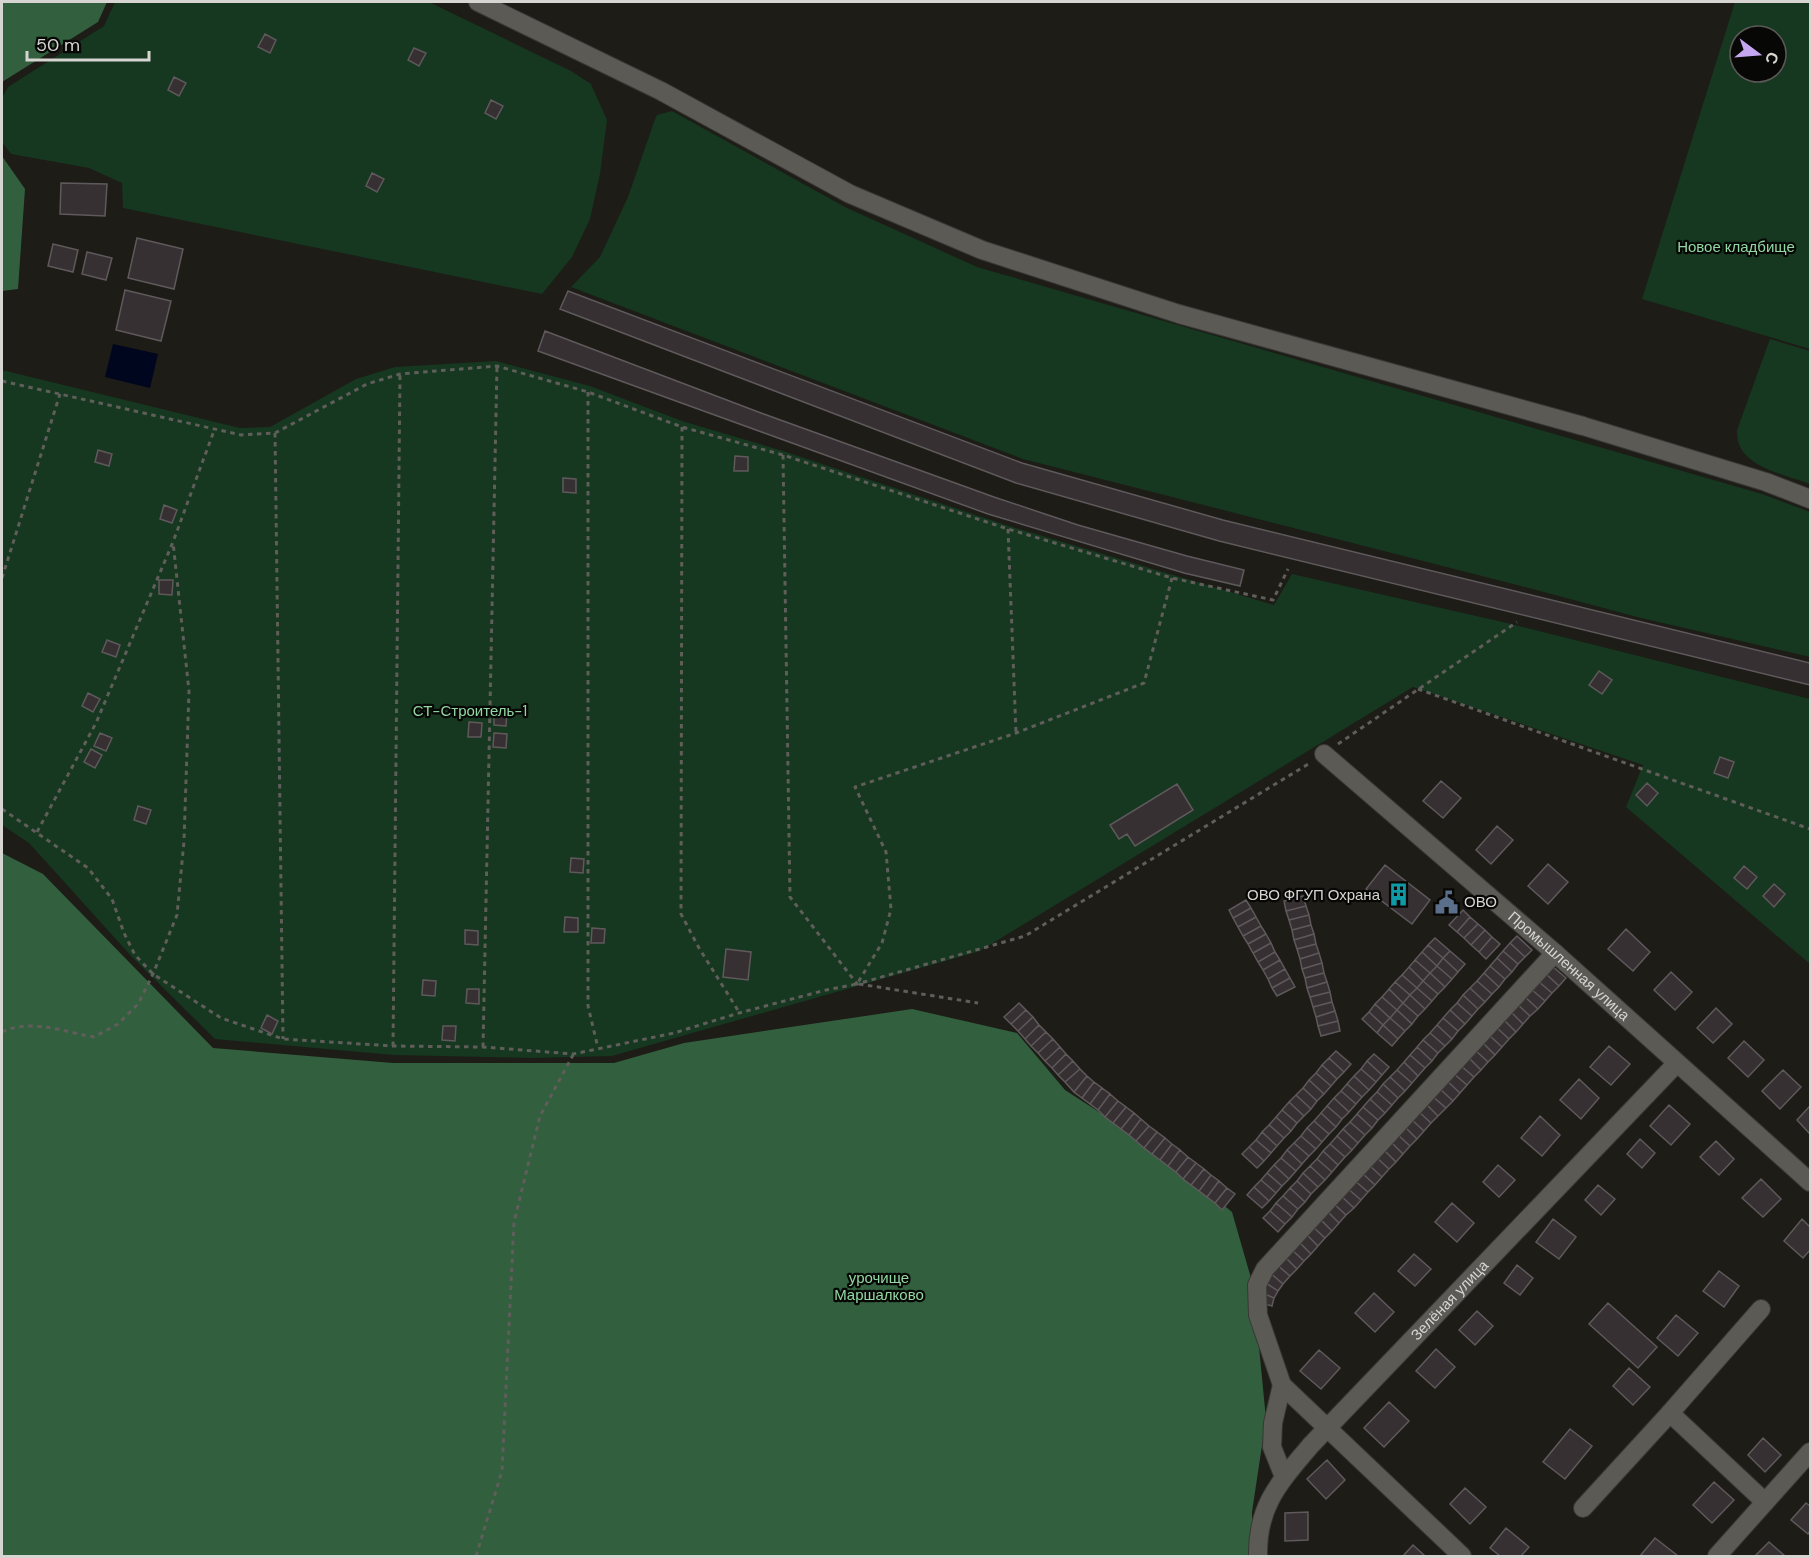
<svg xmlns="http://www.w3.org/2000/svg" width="1812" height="1558" viewBox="0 0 1812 1558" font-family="'DM Sans',sans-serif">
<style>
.green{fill:#163720;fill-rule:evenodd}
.forest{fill:#325f3e}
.water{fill:#00061d}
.building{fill:#363033;stroke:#5f595c;stroke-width:1.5}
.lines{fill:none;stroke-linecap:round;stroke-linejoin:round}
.minor-casing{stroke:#393835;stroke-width:20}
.path{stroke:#5f5e5a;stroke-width:3;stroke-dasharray:4.5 4.5;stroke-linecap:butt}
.minor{stroke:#5b5a55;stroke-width:18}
.labels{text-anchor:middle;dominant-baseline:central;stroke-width:4.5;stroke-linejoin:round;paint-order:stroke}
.park-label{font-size:15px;fill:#91d8a2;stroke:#070705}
.poi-label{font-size:15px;fill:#d6d5d2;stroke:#070705;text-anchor:end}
.street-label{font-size:15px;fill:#d6d5d2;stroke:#070705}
</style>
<rect width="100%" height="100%" fill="#1d1c17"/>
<path class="green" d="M115 2H429L571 71 591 84 607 120 600 174 590 219 572 257 542 294 123 208 122 183 89 168 11 154 2 142V98L8 87 104 26Z
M1735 2H1810V349L1642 299ZM1740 36H1776V72H1740Z
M672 111 845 207 977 267 1762 494 1810 512V657L1637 617 1529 588 1023 459 571 287 600 257 628 197 654 122 657 115Z
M1770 339 1810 351V484C1789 476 1747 468 1739 444 1737 440 1737 434 1737 430Z
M496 361 590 386 682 421 783 451 1009 526 1274 605 1292 574 1507 623 1810 699V964L1626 807 1643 765 1413 687 980 951 612 1056 534 1058 393 1055 215 1039 132 957 29 843 2 825V370L240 428 270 427 356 379 395 367Z"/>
<path class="forest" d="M2 2H107L98 22 2 82Z
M2 156 25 189 18 289 2 291Z
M2 853 43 874 213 1048 393 1063H614L684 1043 912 1009 1017 1033 1065 1090 1153 1147 1232 1212 1253 1285 1266 1419 1252 1512 1253 1556H2Z"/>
<path class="water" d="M113 344 158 354 150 388 105 377Z"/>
<path class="building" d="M265 34 276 40 270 53 258 47Z
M414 48 426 53 419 66 408 60Z
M174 77 186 83 179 96 168 90Z
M491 100 503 106 496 119 485 113Z
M372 173 384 179 377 192 366 186Z
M61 183 107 184 105 216 60 214Z
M137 238 183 249 174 289 128 278Z
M53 244 78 250 73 272 48 266Z
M87 252 112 258 106 280 82 274Z
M125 290 171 301 161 341 116 330Z
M568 291 1022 463 1223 520 1810 663V685L1219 541 1016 483 560 309Z
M545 331 761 413 994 497 1078 525 1187 556 1244 570 1240 586 1184 573 988 514 538 351Z
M98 450 112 454 109 466 95 462Z
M735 456 748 457V471H734Z
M563 478 576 479V493L563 492Z
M164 505 177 510 172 523 160 519Z
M159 580H173L172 595 159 594Z
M107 640 120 645 116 657 102 652Z
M1599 671 1612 680 1602 694 1589 685Z
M88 693 100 699 93 712 82 706Z
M494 711H507L506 726 494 725Z
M469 722 482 723 481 737H468Z
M100 733 112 738 106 751 94 746Z
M494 733 507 734 506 748 493 747Z
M91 749 102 755 95 768 84 762Z
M1720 757 1734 762 1728 778 1714 773Z
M1441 781 1461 798 1443 818 1423 801Z
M1647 783 1658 793 1647 806 1636 795Z
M1177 784 1193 810 1135 846 1127 834 1119 839 1110 825Z
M138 806 151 810 146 824 134 820Z
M1497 826 1513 840 1491 864 1476 850Z
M571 858 584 859 583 873 570 872Z
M1548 864 1568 882 1548 904 1528 886Z
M1385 865 1430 900 1412 924 1366 889Z
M1744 866 1757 877 1747 889 1734 878Z
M1774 884 1785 894 1774 907 1763 896Z
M1303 896 1306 906 1286 911 1284 901Z
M1246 900 1251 908 1233 918 1229 910Z
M1306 906 1309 915 1289 920 1286 911Z
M1251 908 1256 917 1238 927 1233 918Z
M1463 910 1470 917 1457 932 1449 925Z
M1309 915 1311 925 1292 930 1289 920Z
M565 917 578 918V932H564Z
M1256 917 1261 926 1243 936 1238 927Z
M1470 917 1478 924 1464 938 1457 932Z
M1478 924 1485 930 1471 945 1464 938Z
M1311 925 1314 934 1294 940 1292 930Z
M1261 926 1266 934 1248 944 1243 936Z
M592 928 605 929 604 943H591Z
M1626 929 1650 952 1633 971 1608 949Z
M465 930 478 931V945L465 944Z
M1485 930 1492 937 1479 952 1471 945Z
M1266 934 1271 943 1253 953 1248 944Z
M1314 934 1316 944 1297 949 1294 940Z
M1517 936 1532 950 1525 957 1510 943Z
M1492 937 1500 944 1486 959 1479 952Z
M1435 938 1450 951 1443 958 1428 945Z
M1271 943 1275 952 1258 962 1253 953Z
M1510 943 1525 957 1518 964 1503 951Z
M1316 944 1319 953 1300 959 1297 949Z
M1428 945 1443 958 1437 966 1422 952Z
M726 949 751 952 748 980 723 977Z
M1450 951 1465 964 1458 972 1443 958Z
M1503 951 1518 964 1512 972 1497 958Z
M1275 952 1280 960 1263 970 1258 962Z
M1422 952 1437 966 1430 973 1415 960Z
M1319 953 1322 963 1302 969 1300 959Z
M1443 958 1458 972 1452 979 1437 966Z
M1497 958 1512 972 1505 979 1490 966Z
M1280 960 1285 969 1268 979 1263 970Z
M1415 960 1430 973 1423 981 1409 967Z
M1322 963 1324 973 1305 978 1302 969Z
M1437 966 1452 979 1445 987 1430 973Z
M1490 966 1505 979 1499 987 1484 973Z
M1552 966 1566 978 1559 986 1545 973Z
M1409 967 1423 981 1417 988 1402 975Z
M1285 969 1290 978 1272 988 1268 979Z
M1671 972 1692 992 1675 1010 1654 990Z
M1324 973 1327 982 1307 988 1305 978Z
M1430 973 1445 987 1438 994 1423 981Z
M1484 973 1499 987 1492 994 1477 981Z
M1545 973 1559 986 1552 993 1538 981Z
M1402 975 1417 988 1410 995 1395 982Z
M1290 978 1295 987 1277 996 1272 988Z
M423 980 436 981 435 996 422 995Z
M1423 981 1438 994 1432 1001 1417 988Z
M1477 981 1492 994 1485 1002 1470 988Z
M1538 981 1552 993 1545 1001 1531 989Z
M1327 982 1330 992 1310 997 1307 988Z
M1395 982 1410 995 1403 1003 1389 989Z
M1417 988 1432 1001 1425 1009 1410 995Z
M1470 988 1485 1002 1478 1009 1463 995Z
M467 989H479V1004L466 1003Z
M1389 989 1403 1003 1397 1010 1382 997Z
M1531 989 1545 1001 1538 1009 1524 996Z
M1330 992 1332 1002 1313 1007 1310 997Z
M1410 995 1425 1009 1418 1016 1403 1003Z
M1463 995 1478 1009 1472 1016 1457 1003Z
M1524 996 1538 1009 1530 1016 1517 1004Z
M1382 997 1397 1010 1390 1018 1375 1004Z
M1332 1002 1335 1011 1316 1017 1313 1007Z
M1019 1003 1026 1010 1011 1024 1004 1017Z
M1403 1003 1418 1016 1412 1024 1397 1010Z
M1457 1003 1472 1016 1465 1024 1450 1010Z
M1375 1004 1390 1018 1383 1025 1369 1012Z
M1517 1004 1530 1016 1523 1024 1510 1011Z
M1716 1008 1732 1024 1713 1043 1697 1028Z
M1026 1010 1033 1017 1018 1031 1011 1024Z
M1397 1010 1412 1024 1405 1031 1390 1018Z
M1450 1010 1465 1024 1458 1031 1443 1018Z
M1335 1011 1338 1021 1318 1026 1316 1017Z
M1510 1011 1523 1024 1516 1032 1503 1019Z
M1369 1012 1383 1025 1377 1033 1362 1019Z
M267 1015 278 1021 272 1034 261 1028Z
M1033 1017 1039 1025 1025 1039 1018 1031Z
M1390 1018 1405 1031 1398 1039 1383 1025Z
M1443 1018 1458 1031 1452 1039 1437 1025Z
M1503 1019 1516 1032 1509 1039 1496 1027Z
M1338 1021 1340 1031 1321 1036 1318 1026Z
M1039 1025 1046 1032 1031 1046 1025 1039Z
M1383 1025 1398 1039 1392 1046 1377 1033Z
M1437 1025 1452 1039 1445 1046 1430 1033Z
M443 1026H456L455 1041 442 1040Z
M1496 1027 1509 1039 1502 1047 1489 1035Z
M1046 1032 1053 1039 1038 1053 1031 1046Z
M1430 1033 1445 1046 1438 1053 1423 1040Z
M1489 1035 1502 1047 1495 1055 1482 1042Z
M1053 1039 1060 1047 1045 1061 1038 1053Z
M1423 1040 1438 1053 1432 1061 1417 1047Z
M1744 1041 1764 1060 1748 1077 1728 1058Z
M1482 1042 1495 1055 1488 1062 1475 1050Z
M1609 1046 1630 1064 1611 1085 1590 1067Z
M1060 1047 1066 1054 1052 1068 1045 1061Z
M1417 1047 1432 1061 1425 1068 1410 1055Z
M1475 1050 1488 1062 1481 1070 1468 1057Z
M1336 1051 1351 1064 1344 1072 1329 1058Z
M1066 1054 1073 1061 1058 1075 1052 1068Z
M1374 1054 1389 1067 1382 1075 1367 1061Z
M1410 1055 1425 1068 1418 1076 1404 1062Z
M1468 1057 1481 1070 1474 1077 1460 1065Z
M1329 1058 1344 1072 1337 1079 1322 1065Z
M1073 1061 1080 1069 1065 1082 1058 1075Z
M1367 1061 1382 1075 1376 1082 1361 1069Z
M1404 1062 1418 1076 1412 1083 1397 1070Z
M1322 1065 1337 1079 1331 1086 1316 1073Z
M1460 1065 1474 1077 1467 1085 1453 1073Z
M1080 1069 1087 1076 1074 1092 1065 1082Z
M1361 1069 1376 1082 1369 1090 1354 1076Z
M1397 1070 1412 1083 1405 1091 1390 1077Z
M1783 1070 1801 1087 1780 1109 1762 1091Z
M1316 1073 1331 1086 1324 1094 1309 1080Z
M1453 1073 1467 1085 1460 1093 1446 1080Z
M1087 1076 1094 1082 1082 1098 1074 1092Z
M1354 1076 1369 1090 1362 1097 1347 1084Z
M1390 1077 1405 1091 1398 1098 1383 1084Z
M1579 1079 1599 1098 1581 1119 1560 1100Z
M1309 1080 1324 1094 1317 1101 1303 1088Z
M1446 1080 1460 1093 1453 1101 1439 1088Z
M1094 1082 1102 1088 1090 1104 1082 1098Z
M1347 1084 1362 1097 1356 1104 1341 1091Z
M1383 1084 1398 1098 1392 1105 1377 1092Z
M1102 1088 1110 1094 1098 1110 1090 1104Z
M1303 1088 1317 1101 1311 1109 1296 1095Z
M1439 1088 1453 1101 1446 1108 1432 1096Z
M1341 1091 1356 1104 1349 1112 1334 1098Z
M1377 1092 1392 1105 1385 1113 1370 1099Z
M1110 1094 1118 1101 1105 1117 1098 1110Z
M1296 1095 1311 1109 1304 1116 1289 1102Z
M1432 1096 1446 1108 1438 1116 1425 1103Z
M1334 1098 1349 1112 1342 1119 1327 1106Z
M1370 1099 1385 1113 1378 1120 1363 1107Z
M1118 1101 1126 1107 1113 1123 1105 1117Z
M1289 1102 1304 1116 1297 1123 1282 1110Z
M1425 1103 1438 1116 1431 1123 1418 1111Z
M1669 1105 1690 1124 1671 1145 1650 1126Z
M1327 1106 1342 1119 1336 1127 1321 1113Z
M1810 1106V1134L1797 1120Z
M1126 1107 1134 1113 1121 1129 1113 1123Z
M1363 1107 1378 1120 1372 1128 1357 1114Z
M1282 1110 1297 1123 1291 1131 1276 1117Z
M1418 1111 1431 1123 1424 1131 1411 1119Z
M1134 1113 1141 1119 1129 1135 1121 1129Z
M1321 1113 1336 1127 1329 1134 1314 1121Z
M1357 1114 1372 1128 1365 1135 1350 1122Z
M1540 1116 1560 1135 1542 1156 1521 1138Z
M1276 1117 1291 1131 1284 1138 1269 1125Z
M1141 1119 1149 1126 1136 1141 1129 1135Z
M1411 1119 1424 1131 1417 1139 1404 1126Z
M1314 1121 1329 1134 1322 1142 1307 1128Z
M1350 1122 1365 1135 1358 1143 1343 1129Z
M1269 1125 1284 1138 1277 1146 1262 1132Z
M1149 1126 1157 1132 1144 1148 1136 1141Z
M1404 1126 1417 1139 1410 1146 1397 1134Z
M1307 1128 1322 1142 1316 1149 1301 1136Z
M1343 1129 1358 1143 1352 1150 1337 1136Z
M1157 1132 1165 1138 1152 1154 1144 1148Z
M1262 1132 1277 1146 1271 1153 1256 1140Z
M1397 1134 1410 1146 1403 1154 1390 1141Z
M1301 1136 1316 1149 1309 1156 1294 1143Z
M1337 1136 1352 1150 1345 1157 1330 1144Z
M1165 1138 1172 1144 1160 1160 1152 1154Z
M1640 1139 1655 1153 1642 1168 1627 1154Z
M1256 1140 1271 1153 1264 1161 1249 1147Z
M1390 1141 1403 1154 1396 1162 1383 1149Z
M1716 1141 1734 1159 1719 1175 1700 1157Z
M1294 1143 1309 1156 1302 1164 1287 1150Z
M1172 1144 1180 1150 1168 1166 1160 1160Z
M1330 1144 1345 1157 1338 1165 1323 1151Z
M1249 1147 1264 1161 1257 1168 1242 1154Z
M1383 1149 1396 1162 1389 1169 1376 1157Z
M1180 1150 1188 1157 1176 1172 1168 1166Z
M1287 1150 1302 1164 1296 1171 1281 1158Z
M1323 1151 1338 1165 1332 1172 1317 1159Z
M1188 1157 1196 1163 1183 1179 1176 1172Z
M1376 1157 1389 1169 1382 1177 1368 1164Z
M1281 1158 1296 1171 1289 1179 1274 1165Z
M1317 1159 1332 1172 1325 1180 1310 1166Z
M1196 1163 1204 1169 1191 1185 1183 1179Z
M1368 1164 1382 1177 1375 1185 1361 1172Z
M1274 1165 1289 1179 1282 1186 1267 1173Z
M1498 1165 1515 1180 1499 1197 1483 1182Z
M1310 1166 1325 1180 1318 1187 1303 1173Z
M1204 1169 1211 1175 1199 1191 1191 1185Z
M1361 1172 1375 1185 1368 1192 1354 1180Z
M1267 1173 1282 1186 1276 1193 1261 1180Z
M1303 1173 1318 1187 1311 1194 1297 1181Z
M1211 1175 1219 1181 1207 1197 1199 1191Z
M1761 1179 1781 1199 1763 1217 1742 1198Z
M1261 1180 1276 1193 1269 1201 1254 1187Z
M1354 1180 1368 1192 1361 1200 1347 1188Z
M1219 1181 1227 1188 1215 1203 1207 1197Z
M1297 1181 1311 1194 1305 1202 1290 1188Z
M1598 1185 1615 1199 1601 1215 1585 1200Z
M1254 1187 1269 1201 1262 1208 1247 1195Z
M1227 1188 1235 1194 1222 1210 1215 1203Z
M1290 1188 1305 1202 1298 1209 1283 1196Z
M1347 1188 1361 1200 1354 1208 1340 1195Z
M1340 1195 1354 1208 1346 1215 1333 1203Z
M1283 1196 1298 1209 1292 1217 1276 1203Z
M1276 1203 1292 1217 1285 1224 1270 1211Z
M1333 1203 1346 1215 1339 1223 1326 1210Z
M1452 1203 1474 1223 1457 1242 1435 1222Z
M1326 1210 1339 1223 1332 1231 1319 1218Z
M1270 1211 1285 1224 1278 1232 1263 1218Z
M1319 1218 1332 1231 1325 1238 1312 1226Z
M1553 1219 1576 1237 1559 1259 1536 1242Z
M1802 1219 1810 1227V1250L1803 1258 1784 1241Z
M1312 1226 1325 1238 1318 1246 1305 1233Z
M1305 1233 1318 1246 1311 1254 1298 1241Z
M1298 1241 1311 1254 1304 1261 1291 1249Z
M1291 1249 1304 1261 1297 1269 1284 1256Z
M1414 1254 1431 1269 1415 1286 1398 1271Z
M1284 1256 1297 1269 1290 1276 1276 1264Z
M1276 1264 1290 1276 1283 1284 1269 1272Z
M1517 1265 1533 1278 1520 1295 1504 1283Z
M1719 1271 1739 1286 1724 1307 1703 1291Z
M1269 1272 1283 1284 1278 1291 1263 1281Z
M1263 1281 1278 1291 1274 1298 1258 1291Z
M1258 1291 1274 1298 1272 1306 1258 1302Z
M1374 1293 1394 1312 1375 1332 1355 1313Z
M1608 1303 1657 1347 1638 1368 1589 1324Z
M1477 1311 1493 1326 1475 1345 1459 1330Z
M1676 1315 1698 1333 1678 1356 1657 1338Z
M1436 1349 1455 1367 1435 1388 1416 1371Z
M1319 1350 1340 1368 1321 1389 1300 1371Z
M1629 1368 1650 1387 1633 1405 1613 1386Z
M1389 1402 1409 1421 1384 1447 1364 1428Z
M1570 1429 1592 1446 1565 1479 1543 1462Z
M1763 1438 1781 1455 1765 1472 1748 1455Z
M1327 1460 1345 1480 1326 1499 1307 1479Z
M1714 1482 1734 1500 1712 1523 1693 1505Z
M1465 1488 1486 1507 1470 1524 1450 1504Z
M1806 1503 1810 1506V1531L1808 1534 1791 1520Z
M1308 1512V1540L1285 1541V1513Z
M1506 1528 1529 1547 1521 1556H1500L1490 1548Z
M1655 1538 1678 1556H1640Z
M1769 1542 1785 1556H1755Z
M1413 1545 1425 1556H1403Z"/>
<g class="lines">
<defs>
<g id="minor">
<path d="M478 2 661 91 850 194 982 250 1179 314 1583 426 1766 482 1810 499"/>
<path id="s1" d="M1324 754 1555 953 1810 1182"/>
<path d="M1282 1385 1273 1423 1272 1447 1284 1477"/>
<path d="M1670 1413 1761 1309"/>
<path d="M1583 1508 1670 1413 1765 1502"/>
<path id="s2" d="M1258 1556C1257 1505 1280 1482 1311 1445L1677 1063"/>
<path d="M1462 1556 1282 1385 1258 1315 1257 1285 1265 1269 1555 953"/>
<path d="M1717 1556 1810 1452"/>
</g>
</defs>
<use href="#minor" class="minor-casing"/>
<path class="path" d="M2 381 241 435 275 433 367 384 400 374 497 366 588 392 682 427 783 455 1008 529 1172 578 1273 600 1288 569
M588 392V1006L598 1048
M682 427 681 914 699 948 739 1012
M275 433 283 1039
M783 455 790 897 857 984 1025 936 1310 763
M1008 529 1016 733
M2 578 60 394
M1418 689 1810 829
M1338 744 1517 622
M2 809 88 868 112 899 124 933 135 955 153 974 221 1018 283 1039 393 1046 483 1047 573 1054 674 1033 739 1013 826 990 857 984 882 943 891 909 886 852 855 787 1016 733 1144 683 1172 578
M37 832 96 723 173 542 215 428
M859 984 978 1003
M2 1032C32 1018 63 1032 94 1037L118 1024 138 1004 153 974 177 915 184 841 189 691 173 542
M393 1046 400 374
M483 1047 497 366
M476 1556 502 1471 514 1222 540 1116 573 1055"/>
<use href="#minor" class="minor"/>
</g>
<defs>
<symbol id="building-bare" viewBox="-9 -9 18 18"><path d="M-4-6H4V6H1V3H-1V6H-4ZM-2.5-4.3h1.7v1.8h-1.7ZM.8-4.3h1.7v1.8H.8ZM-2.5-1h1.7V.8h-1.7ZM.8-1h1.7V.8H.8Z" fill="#0f9aa8" stroke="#070705" stroke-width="2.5" paint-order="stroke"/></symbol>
<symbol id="civic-bare" viewBox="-9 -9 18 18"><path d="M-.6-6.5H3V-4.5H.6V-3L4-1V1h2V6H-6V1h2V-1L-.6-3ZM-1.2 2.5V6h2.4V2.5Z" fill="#5c6f8a" stroke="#070705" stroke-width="2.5" paint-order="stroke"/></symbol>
</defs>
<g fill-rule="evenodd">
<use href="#building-bare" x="1382" y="878" width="33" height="33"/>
<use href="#civic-bare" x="1430" y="886" width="33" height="33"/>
</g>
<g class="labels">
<g class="park-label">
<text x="1736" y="247">Новое кладбище</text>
<text x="470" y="711">СТ-Строитель-1</text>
<text x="879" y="1278">урочище<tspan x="879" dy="17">Маршалково</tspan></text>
</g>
<g class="poi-label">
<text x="1380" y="895">ОВО ФГУП Охрана</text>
<text x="1464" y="902" text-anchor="start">ОВО</text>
</g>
<g class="street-label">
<text stroke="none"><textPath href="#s1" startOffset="324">Промышленная улица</textPath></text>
<text stroke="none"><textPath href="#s2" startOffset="327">Зелёная улица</textPath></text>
</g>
</g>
<rect width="1812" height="1558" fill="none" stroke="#d6d5d2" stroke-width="6"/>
<g transform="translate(1758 54) rotate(106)"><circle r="28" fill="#070705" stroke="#5a5957" stroke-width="1.5"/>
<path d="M0-4.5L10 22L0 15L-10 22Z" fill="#c5a7f1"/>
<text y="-9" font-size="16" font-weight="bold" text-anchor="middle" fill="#d6d5d2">С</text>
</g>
<path d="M27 51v9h122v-9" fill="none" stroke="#d6d5d2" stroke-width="3"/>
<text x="36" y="51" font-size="18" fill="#d6d5d2" stroke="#070705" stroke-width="4.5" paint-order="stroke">50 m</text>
</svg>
